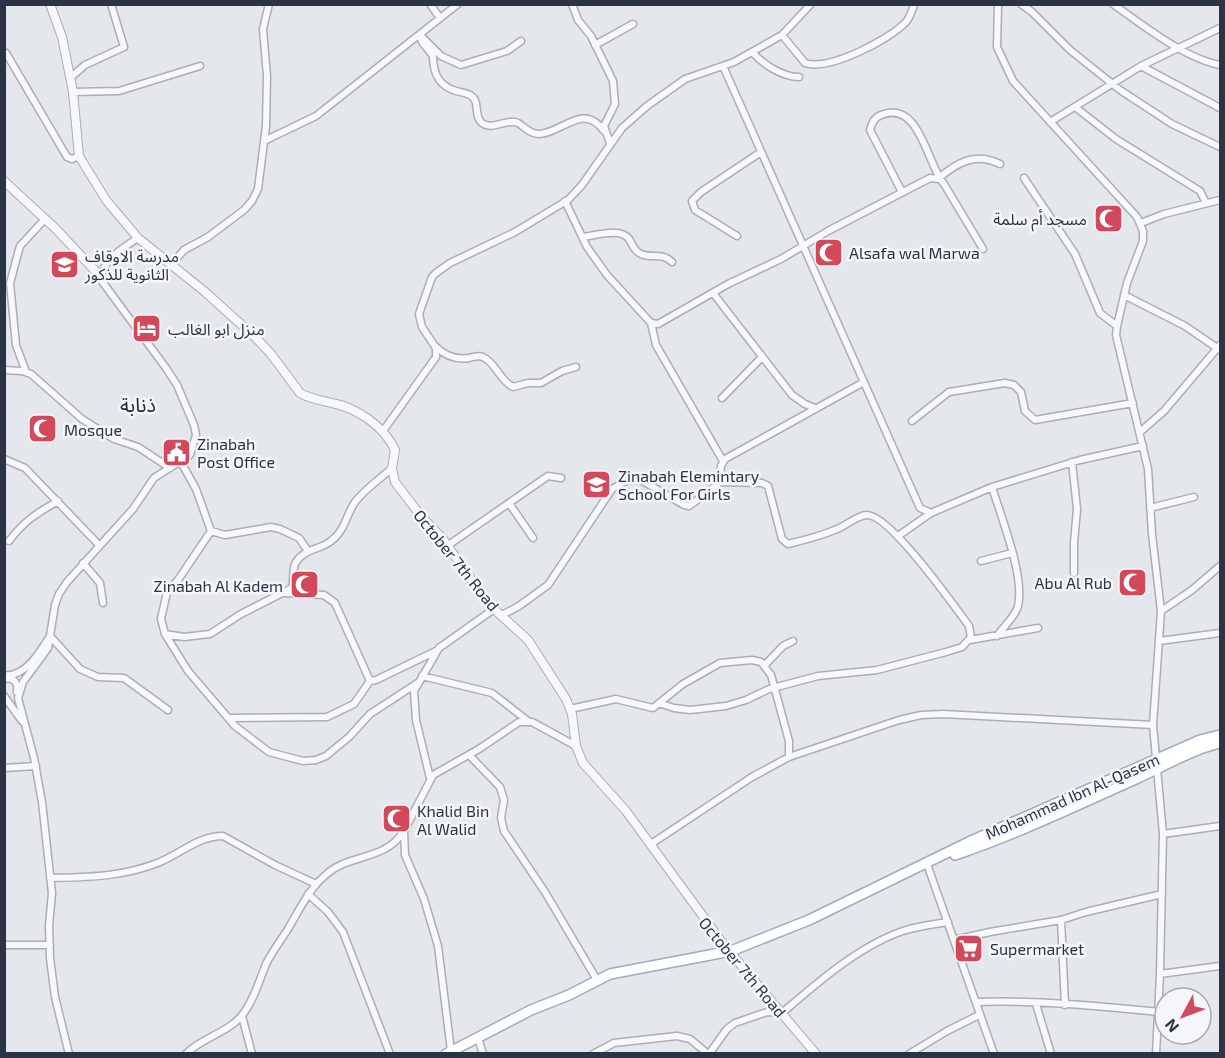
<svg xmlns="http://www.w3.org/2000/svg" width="1225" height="1058" viewBox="0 0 1225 1058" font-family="'Exo 2','Noto Sans Arabic',sans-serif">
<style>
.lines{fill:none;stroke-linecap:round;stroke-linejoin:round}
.minor-casing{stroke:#a9aeb7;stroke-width:9}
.tertiary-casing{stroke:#a9aeb7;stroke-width:10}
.primary-casing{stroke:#a3abb8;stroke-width:12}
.minor{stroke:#f7f8fa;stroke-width:6}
.tertiary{stroke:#f7f8fa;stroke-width:8}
.primary{stroke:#fff;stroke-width:9}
.labels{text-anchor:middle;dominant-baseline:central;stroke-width:5;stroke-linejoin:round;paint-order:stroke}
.poi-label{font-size:16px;fill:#2b3445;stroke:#f4f6f9;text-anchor:start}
.street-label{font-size:16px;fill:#2b3445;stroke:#f4f6f9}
.quarter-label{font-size:20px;fill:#1d2536;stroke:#f4f6f9}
</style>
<rect width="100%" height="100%" fill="#e4e7ec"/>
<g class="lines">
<defs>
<path id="minor" d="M430 4 440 18
M572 4 578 20 591 36 613 81 615 104 604 126 610 143
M998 4 997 47 1013 81 1137 217 1143 231V241L1127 283 1117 326 1116 335 1148 469 1152 534 1161 611 1153 725 1163 834 1160 974 1156 1054
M1021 4 1032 12 1070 50 1120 90 1172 124 1220 147
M1113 4C1142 25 1186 59 1220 65
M420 34 422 42 433 56C433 74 439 86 456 91 460 92 466 93 470 95 481 101 473 116 482 123 492 131 507 118 518 123 525 127 528 133 538 134 562 134 583 101 604 131
M420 35 441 56 461 65 507 51 521 41
M782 35 805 63C829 71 889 40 906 22 910 17 912 11 914 5
M595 45 633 24
M752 52C763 64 782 77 799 77
M4 54 6 53 67 157 72 159 79 156
M723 66 920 508 931 513 992 487 1080 460 1143 446
M1141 66 1220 108
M70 78 85 65 124 47 111 4
M73 92 119 91 200 66
M1075 107 1116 139 1200 191 1206 203
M1050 122 1141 66 1220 28
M264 141 316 116 458 4
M1024 178 1075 254 1100 313 1117 326
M902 192 870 130C872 123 874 118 881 115 920 99 927 165 944 184L983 249
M565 201 587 247 607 275 651 323 658 324 728 284 781 259 828 231 930 178 938 179C957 162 976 152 1000 164
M1141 223 1164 214 1220 200
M737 236 695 210 692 201 701 192 761 152
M582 237C595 236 620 227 629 239 633 245 634 251 641 254 652 259 662 252 672 262
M172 264 184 250 208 237 244 210 252 201 258 189 266 126 267 76 263 29 269 4
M713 293 792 395 805 404 815 408
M1124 295 1185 326 1220 350
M651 323 656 345 723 461
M435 346C444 355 456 360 469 358 474 357 478 355 483 357 496 363 500 381 513 387L528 383H541L562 371 576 367
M4 370 22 371 31 374 82 419 114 439 138 447 170 468
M26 372 16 345 10 283 20 246 45 219
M722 398 762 357
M912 421 949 392 1005 383 1014 385 1021 392 1025 411 1035 420 1133 403
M383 431 436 357V348L422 327 419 314 432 277 436 273 450 263 515 232 568 200 582 185 622 128 647 106 685 79 734 62 782 35 811 4
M1140 432 1164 411 1220 345
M4 459 25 468 99 545
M181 462 196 489 211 531 178 580 167 592 161 619 165 634 184 637 210 634 241 614 292 588C295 579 291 571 296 562 305 548 320 550 331 541 345 531 346 515 355 502 365 489 380 479 392 468
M1072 462 1077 509 1074 543V573
M992 487C1001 517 1025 576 1018 606 1016 616 1003 627 997 636
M509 503 533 538
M1150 508 1194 497
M211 531 225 535 271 527 280 529 299 538 308 551
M898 536 931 513
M9 541C24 521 37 513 58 501
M447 546 548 476 561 478
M981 561 1012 553
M83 563 100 583 103 603
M284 593 324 595 335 603 370 681 376 680 436 651
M1161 611 1192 590 1220 566
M502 615 519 606 548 585 612 489 628 480H641L684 505 689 506 717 485 720 479 721 466 725 459 864 382
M165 634 188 671 235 726 269 752 303 761 316 760 326 756 349 737 370 714 419 682
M970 640 1038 628
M1159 641 1220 633
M765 665 783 646 793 641
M4 675C25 678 41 651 50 636L80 669 98 677 124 678 168 710
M422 676 492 693 528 721
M4 679C15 677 18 683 17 692
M4 696 22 721
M659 703 674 708 690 710 726 706 746 700 769 689 818 676 877 670 946 652 962 647 971 637 969 626C955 607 888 512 866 515 856 516 846 526 837 529 821 536 805 540 788 544L782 539 768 486 762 483 719 482
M570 709 616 699 653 708 683 684 720 663 752 660 761 662 771 675 789 741V757
M228 718 327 717 354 704 370 681
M469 755 500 787 504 800 501 818 504 831 545 892 597 980
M4 768 36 766
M430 778 416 720 414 691 439 648 494 609
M1163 834 1220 826
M651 844 752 777 789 757 899 720 921 715 943 714 1153 725
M927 864 994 1054
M50 878C89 877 123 877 160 862 181 853 199 836 223 836L275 865 316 884
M308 894 328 912 343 932 390 1054
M1061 920 1065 1005
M954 940 990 932 1061 920 1086 912 1162 894
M4 945H50
M1160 974 1220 966
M976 1002C1037 1000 1098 1006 1159 1012
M1036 1004 1051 1054
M242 1016 252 1054
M478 1038 483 1054
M451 1051 438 946 424 899 405 855 404 831 433 775 479 749 519 722H532L576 746
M69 1054 55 997 50 958 49 926 52 893 42 802 34 758 18 698 23 682 48 648 55 605 59 594 67 582 133 509 154 478 190 455 196 435 194 425 177 385 166 368 101 280C100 262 124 247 138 238
M186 1054C202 1037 229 1033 243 1014 254 1000 259 981 266 964 272 952 281 940 288 929 300 909 309 888 328 873 350 854 386 860 403 832
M593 1054 614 1043 677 1036 690 1039 708 1054
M709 1054 727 1029 735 1023 767 1012 782 1013C817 983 861 944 906 930 920 926 934 924 948 922
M909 1054 947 1031 979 1015"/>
<path id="tertiary" d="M50 4 62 37 73 92 79 156 106 200 138 238 204 291 255 337 271 354 300 393C310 399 321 400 332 403 357 408 384 426 395 450L392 468 395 482 421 516 443 539 479 591 494 609 528 640 566 699 572 714 576 746 583 763 626 811 724 945 816 1054
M4 181 56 229 101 277"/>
<path id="primary" d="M955 855C1017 834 1077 805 1136 779 1164 766 1191 750 1220 743
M446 1054 531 1010 569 995 610 974 731 951 809 920 973 840 1200 740 1220 735"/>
</defs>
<use href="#minor" class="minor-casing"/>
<use href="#tertiary" class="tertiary-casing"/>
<use href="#primary" class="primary-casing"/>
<use href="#minor" class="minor"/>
<use href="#tertiary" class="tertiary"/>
<use href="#primary" class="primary"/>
</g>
<defs>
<symbol id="mosque-square" viewBox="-11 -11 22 22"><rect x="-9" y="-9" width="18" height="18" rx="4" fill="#d1495b" stroke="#f4f6f9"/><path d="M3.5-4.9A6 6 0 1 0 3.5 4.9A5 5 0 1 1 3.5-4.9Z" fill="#fff"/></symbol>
<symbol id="school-square" viewBox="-11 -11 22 22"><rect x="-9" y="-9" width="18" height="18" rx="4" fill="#d1495b" stroke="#f4f6f9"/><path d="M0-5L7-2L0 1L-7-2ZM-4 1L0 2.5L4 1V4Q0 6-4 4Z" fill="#fff"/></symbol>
<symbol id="hotel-square" viewBox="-11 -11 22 22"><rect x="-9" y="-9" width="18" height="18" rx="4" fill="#d1495b" stroke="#f4f6f9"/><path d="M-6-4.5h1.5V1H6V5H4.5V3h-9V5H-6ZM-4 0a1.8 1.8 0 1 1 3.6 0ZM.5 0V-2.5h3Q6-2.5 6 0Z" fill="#fff"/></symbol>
<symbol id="civic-square" viewBox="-11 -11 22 22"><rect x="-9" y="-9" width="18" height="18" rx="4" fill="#d1495b" stroke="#f4f6f9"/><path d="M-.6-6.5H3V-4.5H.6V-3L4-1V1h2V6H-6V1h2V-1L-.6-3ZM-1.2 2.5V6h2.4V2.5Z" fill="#fff"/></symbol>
<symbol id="supermarket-square" viewBox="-11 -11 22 22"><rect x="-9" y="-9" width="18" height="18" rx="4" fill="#d1495b" stroke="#f4f6f9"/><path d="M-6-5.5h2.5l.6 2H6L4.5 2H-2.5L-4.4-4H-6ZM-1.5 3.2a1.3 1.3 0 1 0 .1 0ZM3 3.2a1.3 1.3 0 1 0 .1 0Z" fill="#fff"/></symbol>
</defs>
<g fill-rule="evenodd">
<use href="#mosque-square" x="1092" y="202" width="33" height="33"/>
<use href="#mosque-square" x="812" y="236" width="33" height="33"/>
<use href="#school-square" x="48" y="248" width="33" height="33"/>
<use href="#hotel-square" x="130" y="312" width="33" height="33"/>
<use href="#mosque-square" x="26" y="412" width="33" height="33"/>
<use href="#civic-square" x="160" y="436" width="33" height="33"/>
<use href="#school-square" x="580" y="468" width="33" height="33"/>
<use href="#mosque-square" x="1116" y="566" width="33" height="33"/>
<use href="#mosque-square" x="288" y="568" width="33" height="33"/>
<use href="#mosque-square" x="380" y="802" width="33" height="33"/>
<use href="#supermarket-square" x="952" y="932" width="33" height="33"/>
</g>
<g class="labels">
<g class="poi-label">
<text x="1087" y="218" text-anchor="end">مسجد أم سلمة</text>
<text x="849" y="252">Alsafa wal Marwa</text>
<text x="85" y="255">مدرسة الاوقاف<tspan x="85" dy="18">الثانوية للذكور</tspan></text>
<text x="168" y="328">منزل ابو الغالب</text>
<text x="64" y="429">Mosque</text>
<text x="197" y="443">Zinabah<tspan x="197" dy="18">Post Office</tspan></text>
<text x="618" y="475">Zinabah Elemintary<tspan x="618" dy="18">School For Girls</tspan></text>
<text x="1112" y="582" text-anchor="end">Abu Al Rub</text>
<text x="283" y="585" text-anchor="end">Zinabah Al Kadem</text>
<text x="417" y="810">Khalid Bin<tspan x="417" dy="18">Al Walid</tspan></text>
<text x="990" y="948">Supermarket</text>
</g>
<g class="street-label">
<text transform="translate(457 560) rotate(51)">October 7th Road</text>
<text transform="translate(1072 796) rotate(-24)">Mohammad Ibn Al-Qasem</text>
<text transform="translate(743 967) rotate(50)">October 7th Road</text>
</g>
<g class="quarter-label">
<text x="138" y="404">ذنابة</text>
</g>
</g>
<rect width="1225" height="1058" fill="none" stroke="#2b3445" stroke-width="12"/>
<g transform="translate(1183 1016) rotate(229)"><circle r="28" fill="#f4f6f9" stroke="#a4a8b1" stroke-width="1.5"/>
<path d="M0-4.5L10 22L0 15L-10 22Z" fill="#d1495b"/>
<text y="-9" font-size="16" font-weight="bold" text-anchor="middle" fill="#2b3445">N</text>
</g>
</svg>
